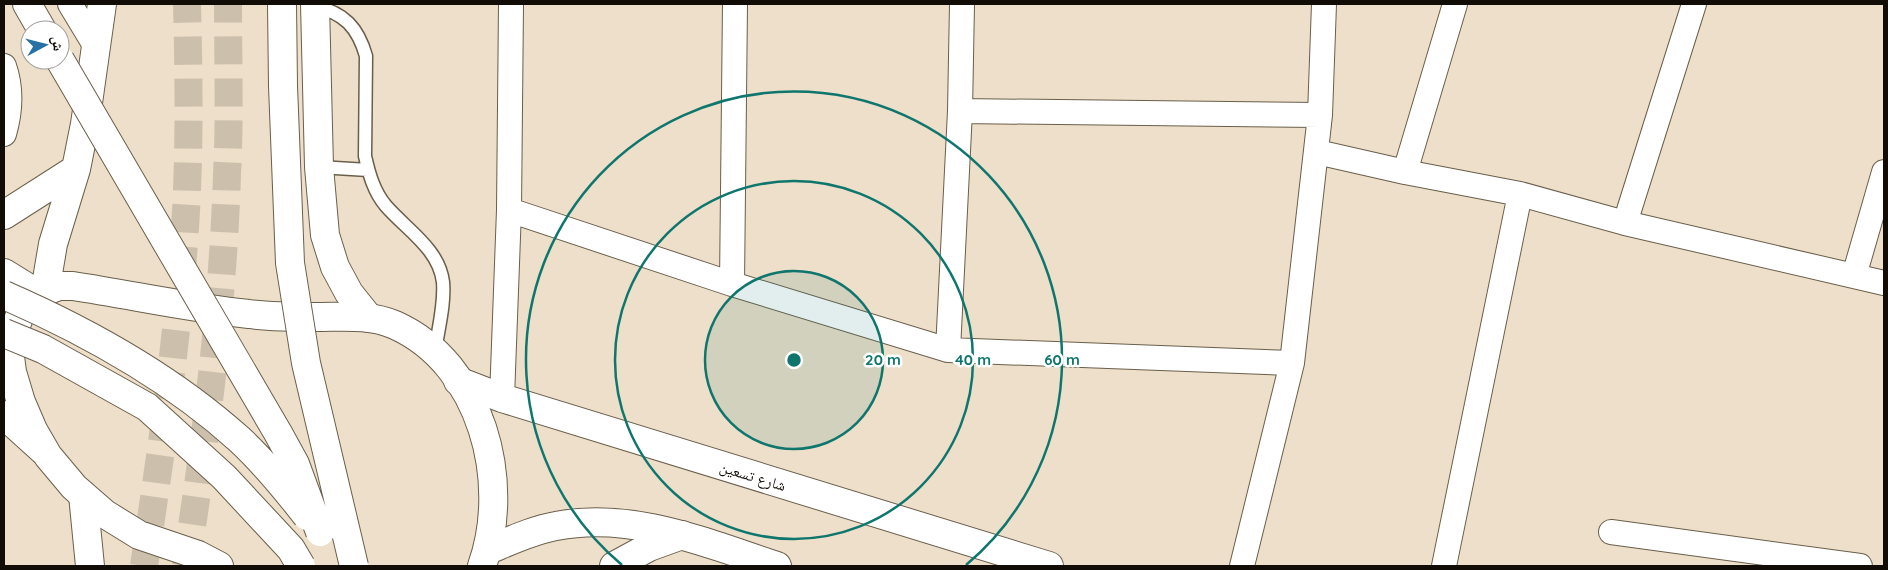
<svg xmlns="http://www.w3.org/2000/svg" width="1888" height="570" viewBox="0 0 1888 570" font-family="Quicksand,'Noto Naskh Arabic',sans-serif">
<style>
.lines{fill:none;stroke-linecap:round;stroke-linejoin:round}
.primary-tunnel{stroke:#ccc0ac;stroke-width:28;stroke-dasharray:28 14;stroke-linecap:butt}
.lane-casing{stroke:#6a5f4b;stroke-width:15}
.street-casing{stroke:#6a5f4b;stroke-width:26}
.secondary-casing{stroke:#6a5f4b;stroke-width:30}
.primary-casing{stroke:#6a5f4b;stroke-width:30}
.lane{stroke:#fff;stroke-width:12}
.street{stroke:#fff;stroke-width:24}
.secondary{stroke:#fff;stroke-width:28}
.primary{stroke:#fff;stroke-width:28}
.secondary-bridge-casing{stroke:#6a5f4b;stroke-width:30;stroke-linecap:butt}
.secondary-bridge{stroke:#fff;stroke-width:28}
.ring{fill:none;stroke:#0f766e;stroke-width:2.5}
.labels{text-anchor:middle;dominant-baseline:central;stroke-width:5;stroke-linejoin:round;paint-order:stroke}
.street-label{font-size:15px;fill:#110d06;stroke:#fff}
.centre{fill:#0f766e;stroke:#fff;stroke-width:2.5}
.ring-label{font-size:15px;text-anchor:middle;font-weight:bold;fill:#0f766e;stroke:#fff;stroke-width:5;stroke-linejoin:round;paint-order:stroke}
</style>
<rect width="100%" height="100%" fill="#eddfc9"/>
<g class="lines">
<path class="primary-tunnel" d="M144 566C160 459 176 351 184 243 190 163 189 83 187 4
M186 566C206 436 223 306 227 174 230 118 228 61 228 4"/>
<defs>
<path id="lane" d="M315 7C344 12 358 28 366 56L365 156C369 174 374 192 386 206 407 230 439 249 443 282 445 305 438 329 435 352
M319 167 368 170"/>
<path id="street" d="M70 4 96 47
M4 66C12 89 11 110 4 134
M960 111 1320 115
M1317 152 1405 172 1520 194 1625 223 1884 283
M1405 172 1455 4
M509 210 732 284 948 350 1292 363
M1625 223 1694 4
M1854 276 1884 172
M732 284 735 4
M948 350 960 111 962 4
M502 398 509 210 511 4
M1611 532 1860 566
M1242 566 1292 363 1320 115 1324 4
M1444 566 1520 194"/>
<path id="secondary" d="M27 4 42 30
M315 4 319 167 325 235 335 267 349 293 369 318
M4 215 76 169
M4 273 38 294
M45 291 53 244 76 169 85 124 102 4
M458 381 502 398 1049 566
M4 415 44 451
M83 495 90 566
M488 550C510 541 533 530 556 526 632 511 706 543 777 566"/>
<path id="primary" d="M219 566 198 555 139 535 105 514 74 487 48 456 33 430 21 402 12 372 9 349 13 333 20 315 38 294 59 286H73C132 295 190 308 249 314 271 317 294 317 317 317 343 317 370 314 395 325 482 364 512 482 482 566
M614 566 649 547 682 535"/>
</defs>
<use href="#lane" class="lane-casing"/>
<use href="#street" class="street-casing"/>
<use href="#secondary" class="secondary-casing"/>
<use href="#primary" class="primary-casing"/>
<use href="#lane" class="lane"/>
<use href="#street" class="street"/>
<use href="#secondary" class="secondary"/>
<use href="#primary" class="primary"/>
<defs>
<path id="secondary-bridge" d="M282 4 283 86 290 263 306 363 354 566
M60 60 278 433 295 464 320 532
M4 295C89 332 170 377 239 439 264 462 286 489 307 516
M4 333 43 349 147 407 224 477 291 549 301 566"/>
</defs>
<use href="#secondary-bridge" class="secondary-bridge-casing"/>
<use href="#secondary-bridge" class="secondary-bridge"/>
</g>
<circle cx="794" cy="360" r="89" fill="#0f766e" fill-opacity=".12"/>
<g class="ring">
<circle cx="794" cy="360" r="89"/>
<circle cx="794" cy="360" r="179"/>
<path d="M622 565A268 268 0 1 1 966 565"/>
</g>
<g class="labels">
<g class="street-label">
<text transform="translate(753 476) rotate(17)">شارع تسعين</text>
</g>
</g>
<circle cx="794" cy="360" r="8" class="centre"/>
<g class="ring-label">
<text x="883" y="365">20 m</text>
<text x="973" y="365">40 m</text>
<text x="1062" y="365">60 m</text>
</g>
<rect width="1888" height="570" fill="none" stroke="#110d06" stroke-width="10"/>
<g transform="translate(45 45) rotate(83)"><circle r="24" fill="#ffffff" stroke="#a09e9b"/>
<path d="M0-4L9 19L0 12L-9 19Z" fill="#2772a5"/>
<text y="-8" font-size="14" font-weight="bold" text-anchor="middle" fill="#110d06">ش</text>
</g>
</svg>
